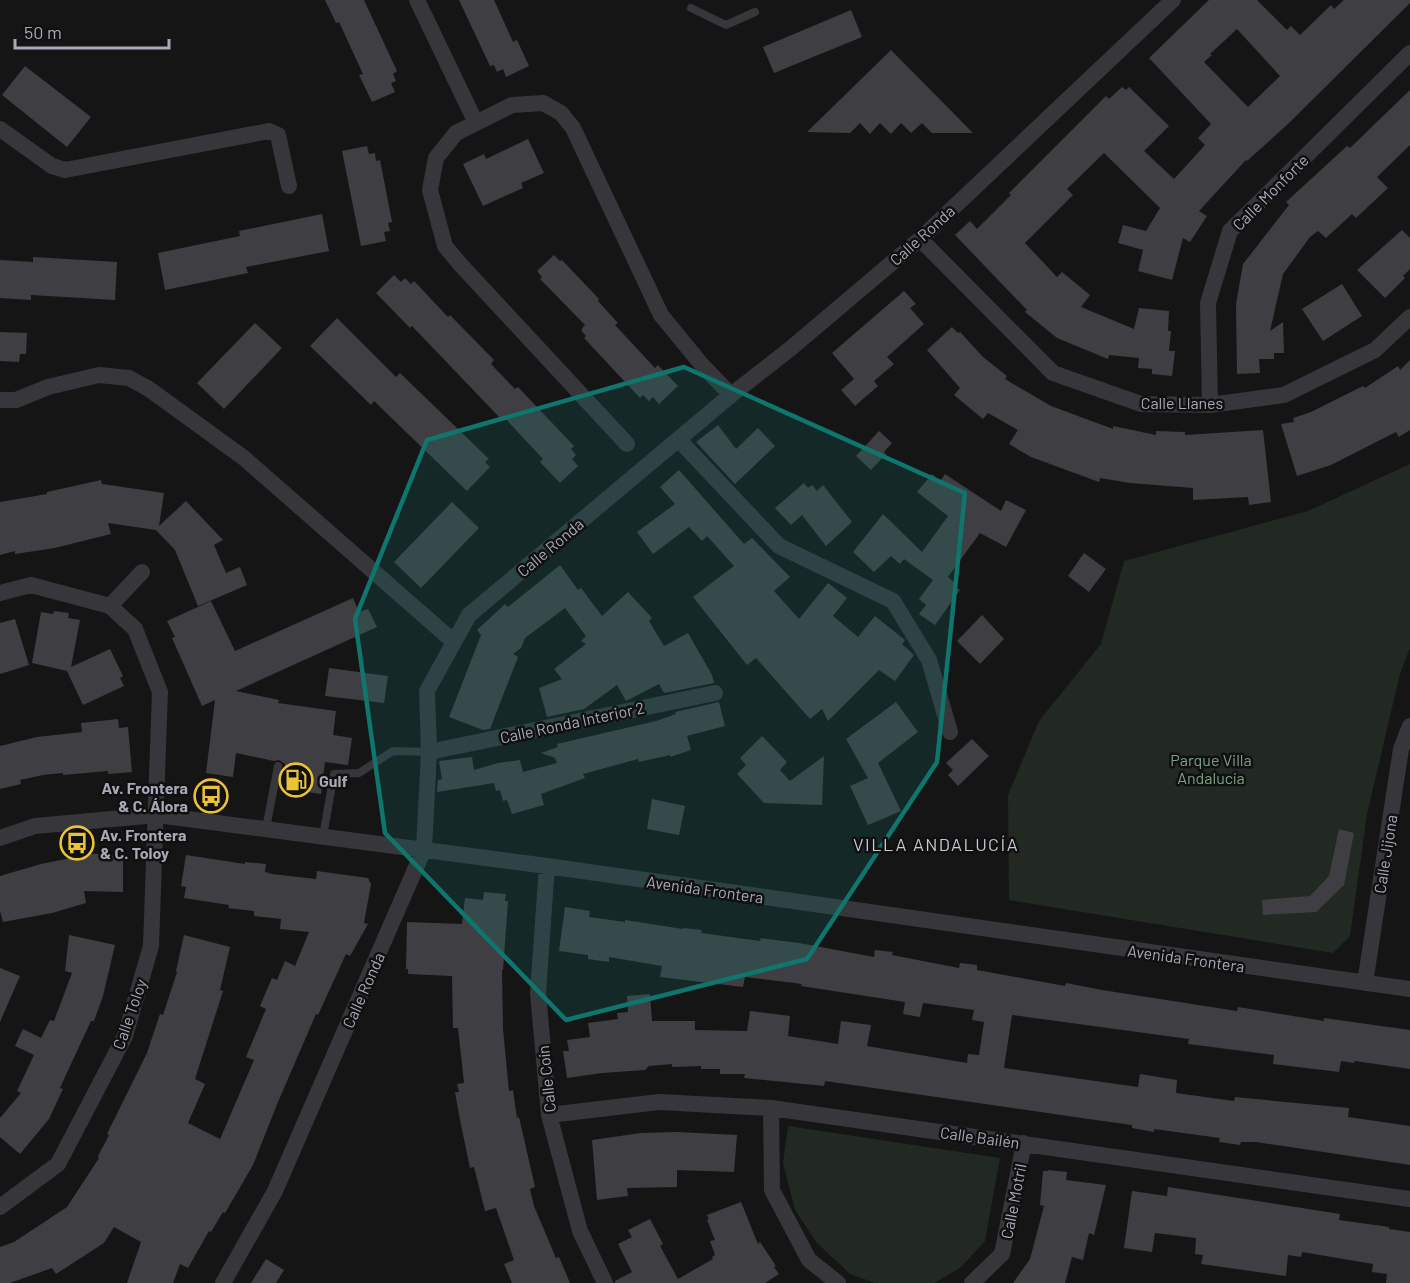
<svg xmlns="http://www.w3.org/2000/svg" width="1410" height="1283" viewBox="0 0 1410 1283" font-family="Barlow,sans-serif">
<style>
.green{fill:#212922}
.building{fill:#3f3f43;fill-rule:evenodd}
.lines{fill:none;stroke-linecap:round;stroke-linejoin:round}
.lane{stroke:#36363b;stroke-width:8}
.street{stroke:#36363b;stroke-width:16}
.marked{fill:#0f766e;fill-opacity:0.2;stroke:#0f766e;stroke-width:4.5;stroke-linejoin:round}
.labels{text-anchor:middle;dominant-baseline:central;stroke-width:5;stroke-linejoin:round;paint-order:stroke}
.street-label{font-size:16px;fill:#a7aab6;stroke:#101011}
.park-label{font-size:16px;fill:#7ea084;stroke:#101011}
.poi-label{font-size:16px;font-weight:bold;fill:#a7aab6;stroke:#101011;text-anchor:start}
.neighbourhood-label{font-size:18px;letter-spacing:1.5px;fill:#c8c9d2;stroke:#101011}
</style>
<rect width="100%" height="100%" fill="#151516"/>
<path class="green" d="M1410 464V648L1400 674 1367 814 1350 936 1333 953 1009 900 1008 795 1039 721 1101 644 1124 561 1308 511Z
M788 1126 1000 1158 985 1241 960 1268 934 1283H875L850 1274 817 1243 795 1210 783 1163Z"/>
<path class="building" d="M325 0H364L397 71 393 74 396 81 391 83 395 92 372 102 359 75 363 74 339 22 336 23Z
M459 0H494L513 42 517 40 529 66 506 77 503 69 497 72 494 65 490 66Z
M1209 0H1257L1287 30 1291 26 1300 35 1331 5 1334 9 1344 0H1410V3L1289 123 1247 161 1246 160 1199 211 1207 216 1190 242 1183 238 1172 280 1138 271 1143 250 1118 243 1123 225 1146 231 1160 208 1104 153 1067 189 1073 195 1025 243 1057 277 1062 272 1090 295 1081 307 1134 329 1139 308 1169 311 1168 331H1171L1169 351H1175L1172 376 1152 374V369L1138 368 1139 358 1109 355 1108 359 1057 338 1025 312 1027 310 955 235 970 221 977 229 1011 195 1009 193 1106 96 1109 99 1122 87 1126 90 1129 87 1169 126 1144 151 1174 179 1205 145 1198 138 1211 124 1149 58ZM1237 29 1280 76 1248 107 1204 62 1212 55 1210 54Z
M851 10 862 37 774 73 763 47Z
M891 50 973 133H932L922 123 911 133 901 123 891 134 880 123 870 134 860 123 850 133 807 132Z
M25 66 91 117 67 147 2 95Z
M1410 90V145L1377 177 1388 188 1356 218 1352 214 1326 238 1318 231 1310 237 1283 274 1270 331 1283 322 1284 353H1274V359H1259L1260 373 1237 374 1236 304 1243 264 1289 205 1286 202 1347 146 1350 148Z
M528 139 544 173 521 183 523 188 483 206 463 164 484 154 486 159Z
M367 146 369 154 375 153 376 161 380 160 392 222 388 223 390 231 384 232 386 241 361 246 342 151Z
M322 214 329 251 246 267 248 273 165 290 158 253 240 236 239 231Z
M1402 230 1410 238V269L1403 276 1405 278 1385 298 1357 270Z
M554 255 560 261 562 260 599 299 598 301 618 323 615 325 655 368 658 365 678 386 659 404 653 397 649 401 643 395 640 398 584 338 586 336 581 330 585 325 540 279 542 277 537 271Z
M33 257 117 262 115 300 31 295V300L0 298V260L33 262Z
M394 275 401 282 405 278 411 284 414 281 448 317 450 315 494 360 491 364 515 389 518 387 574 446 571 449 576 455 572 459 578 466 560 483 540 462 543 459 503 416 501 419 412 326 410 328 376 293Z
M1342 284 1362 316 1323 341 1302 309Z
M904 291 916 304 910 308 924 324 887 357 894 364 874 381 878 386 855 406 841 390 854 379 832 353Z
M337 318 396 377 400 373 489 459 485 462 490 467 467 491 374 401 371 405 310 346Z
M255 323 282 348 224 409 197 383Z
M952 327 958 333 960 332 983 357 1007 376 1005 379 1051 406 1113 429V426L1156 435V431L1185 432V435L1263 430 1271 502 1249 505 1248 497 1193 500V488L1130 483 1100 478 1099 482 1031 457 1009 444 1018 430 988 413 983 419 954 395 960 388 927 350Z
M0 332 27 333 26 354H20L19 362 0 361Z
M1410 360V430L1399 437 1396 432 1331 465 1297 476 1281 424 1294 422 1293 418 1311 412 1363 386 1365 388 1398 366 1400 370Z
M718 425 736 449 758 428 775 446 735 484 696 442Z
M879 431 892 443 884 452 886 454 871 470 856 456Z
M679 470 744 544 752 538 790 577 774 591 799 619 828 583 847 598 833 616 858 637 875 616 905 640 902 644 914 655 895 681 879 670 828 721 822 709 810 719 756 658 747 665 693 597 734 566 707 536 702 541 689 527 653 554 637 532 675 504 660 487Z
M932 474 940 481 945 474 1001 511 1006 500 1026 510 1006 547 980 533 948 577 955 583 953 585 960 590 935 625 919 614 926 605 919 599 933 580 904 559 900 564 891 556 874 572 853 552 883 514 922 552 948 516 917 492Z
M101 480 102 484 164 493 159 526 186 501 223 540 214 545 226 573 240 567 247 585 198 606 175 550 156 530 108 523 111 534 55 548 15 554V551L0 555V502L47 494V492Z
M804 483 808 488 812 485 817 491 823 485 852 522 826 546 802 515 791 525 775 508Z
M452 502 479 528 421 588 394 562Z
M1084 553 1106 569 1089 592 1068 576Z
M560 565 578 590 581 588 602 616 628 592 652 618 649 621 664 646 688 633 712 675 714 683 664 693 659 684 626 701 617 685 584 709 547 717 539 688 562 679 554 669 586 644 581 641 586 636 565 608 525 638 521 648 513 654 518 657 490 729 483 730 449 717 481 635 477 630 505 604 508 607Z
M353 598 359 612 368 609 377 627 236 691 279 700 278 703 336 711 333 735 352 738 348 765 325 762 321 794 282 788 285 764 279 760 274 761 236 753 233 777 206 773 215 700 202 706 172 638 175 637 167 621 211 601 235 651Z
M54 611 69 613 68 618 80 620 71 667 110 649 123 676 120 678 124 686 83 705 67 671 32 663 41 612 53 614Z
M982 615 1004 639 980 664 957 641Z
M15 619 29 665 0 674V623Z
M329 668 388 676 384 703 325 696Z
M719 702 725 726 687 736 691 750 670 757V755L639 762 638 759 583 774 585 778 541 794 544 805 512 814 507 800 503 801 500 790 496 791 494 783 437 792 438 780 442 779 439 761 472 757 474 770 498 763 520 760 523 772 557 763 555 758 541 753 558 747 557 744 656 721 676 714 675 712Z
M896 702 918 732 878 763 901 811 868 825 850 786 868 778 846 739Z
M118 719 119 728 128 727 132 772 108 774V771L63 775V773L43 775 20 780 21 784 0 789V746L37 737 82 732 81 723Z
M762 736 787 762 780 770 790 781 824 756 822 805 764 803 737 774 746 765 740 758Z
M972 739 989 756 958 786 948 775 953 770 946 763Z
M652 799 685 806 679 835 647 829Z
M1339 829 1354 833 1344 885 1316 912 1263 915 1262 900 1310 896 1329 876Z
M80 854H123V892L84 891 86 903 52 913 3 922 0 911V876L41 864 81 856Z
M186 855 245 864V862L266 864 265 872 272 874 316 879 317 871 368 878 371 884 364 923 368 924 350 956 346 954 318 1015 316 1014 278 1102 253 1165 225 1213 223 1212 211 1232 209 1231 188 1268 180 1264 173 1283H127L141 1242 114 1227 104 1243 56 1274 52 1268 10 1283H0V1247L14 1242 67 1207 99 1158 98 1156 109 1135 107 1134 147 1053 160 1014 163 1015 177 972 176 971 184 935 230 947 220 990 223 991 195 1079 205 1084 188 1123 220 1139 227 1123 254 1060 246 1057 266 1009 260 1006 272 978 277 980 285 961 295 966 309 932 280 929 281 919 254 916V911L228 908 229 905 184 898 186 887 181 886Z
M484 892 506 894 505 901H508L503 970H502L503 1029 509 1091 513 1090 517 1118 519 1117 535 1187 530 1189 534 1206 556 1258 559 1257 570 1283H512L504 1264 514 1260 496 1208 485 1211 474 1167 470 1168 459 1115 455 1092H459L457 1084 464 1083 458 1028H453L452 976 408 974V969H406L407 922 462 924 465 898 483 900Z
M565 907 590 911 589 917 625 922V920L683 929V928L702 930 701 933 760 941 761 938 799 943 874 957 875 950 893 952 892 955 959 968 960 963 977 965V970L1065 986 1066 983 1102 990 1237 1011 1238 1007 1324 1021V1018L1410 1030V1069L1355 1061 1354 1063 1341 1061 1339 1072 1273 1064 1274 1055 1188 1044 1189 1039 1012 1015 1004 1068 1138 1087 1140 1074 1177 1080 1176 1093 1234 1101 1235 1097 1349 1108 1348 1117 1410 1126V1165L1256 1142H1241L1240 1145 1219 1142 1220 1138 1154 1129V1132L1132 1128V1125L1103 1121 825 1081 824 1086 744 1078 745 1074H720V1069H701V1066L672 1067V1064L649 1066 645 1070 602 1073 567 1078 563 1051H569L567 1040 590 1037 588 1023 618 1019 617 1013 628 1012 627 996 650 994 652 1021H695V1030L747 1031 750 1011 790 1016 788 1036 838 1044 841 1021 871 1025 867 1046 967 1063 968 1054 979 1055 984 1022 972 1020 974 1010 923 1003 920 1017 903 1014 905 1002 801 986 802 984 745 977 743 987 660 977 662 966 609 957V962L588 959V955L559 951Z
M69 935 115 945 103 996 94 1021H91L64 1079 60 1088 63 1089 49 1119 20 1154 0 1137V1118L21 1093 17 1091 34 1055 15 1046 23 1029 41 1038 50 1020 54 1021 72 973 65 971Z
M0 968 20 976 0 1022Z
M676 1132 737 1135 734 1172 677 1170V1187L627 1188 628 1196 597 1200 592 1140 641 1133Z
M1048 1170 1067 1172 1066 1180 1106 1185 1094 1235 1089 1233 1083 1260 1072 1257 1065 1283H1013L1030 1259 1044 1206 1040 1205 1043 1171H1048Z
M1168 1187 1340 1214 1339 1220 1389 1227V1229L1410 1232V1283H1386L1387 1274 1372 1272 1373 1264 1302 1252 1301 1257 1288 1255 1286 1276 1201 1264 1203 1255 1195 1254 1196 1238 1155 1233 1152 1252 1124 1248 1132 1191 1167 1196Z
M741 1202 758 1244 760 1242 776 1266 774 1267 779 1274 765 1283H615V1281L632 1272 618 1244 632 1237 628 1230 650 1219 663 1244 660 1246 678 1279 713 1259 712 1257 715 1255 710 1241 715 1240 707 1220 709 1219 707 1215Z
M266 1259 284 1270 276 1283H251Z"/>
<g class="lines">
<path class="lane" d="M691 8 726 25 755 12
M266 828 278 766
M323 836 334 774 359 773 393 751 429 752"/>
<path class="street" d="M417 0 476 123
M0 129 52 166 65 170 269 131 278 135 289 186
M920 239 1053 373 1141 404 1210 405 1284 395 1375 350 1410 317
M0 400H16L48 387 99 375 129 378 149 389 244 458 454 642
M1210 405 1208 303 1230 231 1410 53
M679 440 779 546 893 601 929 660 950 732
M627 444 459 263 445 246 430 190 436 158 456 133 512 105 543 103 561 113 573 128 661 315 702 365 731 395
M0 593 31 585 110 606 135 629 160 692 151 946 125 1036 58 1164 0 1207
M110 606 142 572
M429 752 715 693
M0 838 35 826 157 815 547 866 1410 989
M547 866 538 993 549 1115 580 1231 605 1283
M1365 983 1401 749 1410 726
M771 1108 772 1190 809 1260 838 1283
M549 1115 659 1102 771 1108 1410 1199
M223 1283 275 1191 424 849 429 752 427 691 469 615 731 395 790 349 920 239 1173 0
M972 1283 1002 1254 1024 1143"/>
</g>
<path class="marked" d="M684 367 965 493 937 762 807 959 566 1020 385 833 355 619 427 440Z"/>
<defs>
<symbol id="fuel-ring" viewBox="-11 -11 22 22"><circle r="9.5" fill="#101011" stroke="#ebc138" stroke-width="1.5"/><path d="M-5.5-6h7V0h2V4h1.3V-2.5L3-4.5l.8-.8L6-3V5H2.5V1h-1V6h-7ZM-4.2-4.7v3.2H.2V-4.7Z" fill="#ebc138"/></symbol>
<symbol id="bus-ring" viewBox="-11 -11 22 22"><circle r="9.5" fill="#101011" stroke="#ebc138" stroke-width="1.5"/><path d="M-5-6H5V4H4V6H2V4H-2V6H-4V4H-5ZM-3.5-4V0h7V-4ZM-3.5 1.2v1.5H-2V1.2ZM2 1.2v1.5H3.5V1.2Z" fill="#ebc138"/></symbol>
</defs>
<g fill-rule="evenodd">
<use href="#fuel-ring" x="277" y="761" width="38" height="38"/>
<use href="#bus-ring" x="192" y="777" width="38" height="38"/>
<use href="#bus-ring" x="58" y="824" width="38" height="38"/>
</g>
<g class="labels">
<g class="street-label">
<text transform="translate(1270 192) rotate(-45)">Calle Monforte</text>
<text transform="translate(922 235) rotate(-42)">Calle Ronda</text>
<text x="1182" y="402">Calle Llanes</text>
<text transform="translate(550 547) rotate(-40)">Calle Ronda</text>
<text transform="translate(572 722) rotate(-12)">Calle Ronda Interior 2</text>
<text transform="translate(1385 854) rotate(-81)">Calle Jijona</text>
<text transform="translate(705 889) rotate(8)">Avenida Frontera</text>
<text transform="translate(1186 958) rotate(8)">Avenida Frontera</text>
<text transform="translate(363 990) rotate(-66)">Calle Ronda</text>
<text transform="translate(129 1014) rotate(-71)">Calle Toloy</text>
<text transform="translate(546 1079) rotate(-96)">Calle Coín</text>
<text transform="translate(980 1137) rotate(8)">Calle Bailén</text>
<text transform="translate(1013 1201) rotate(-79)">Calle Motril</text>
</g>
<g class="park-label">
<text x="1211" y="759">Parque Villa<tspan x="1211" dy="18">Andalucía</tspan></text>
</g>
<g class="poi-label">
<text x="319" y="780">Gulf</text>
<text x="188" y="787" text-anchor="end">Av. Frontera<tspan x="188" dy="18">&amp; C. Álora</tspan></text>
<text x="100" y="834">Av. Frontera<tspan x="100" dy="18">&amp; C. Toloy</tspan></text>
</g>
<g class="neighbourhood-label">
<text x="936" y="844">VILLA ANDALUCÍA</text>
</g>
</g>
<path d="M15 39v9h154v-9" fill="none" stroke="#a7aab6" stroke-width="3"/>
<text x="24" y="39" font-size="18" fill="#a7aab6" stroke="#101011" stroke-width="4.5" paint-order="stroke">50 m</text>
</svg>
